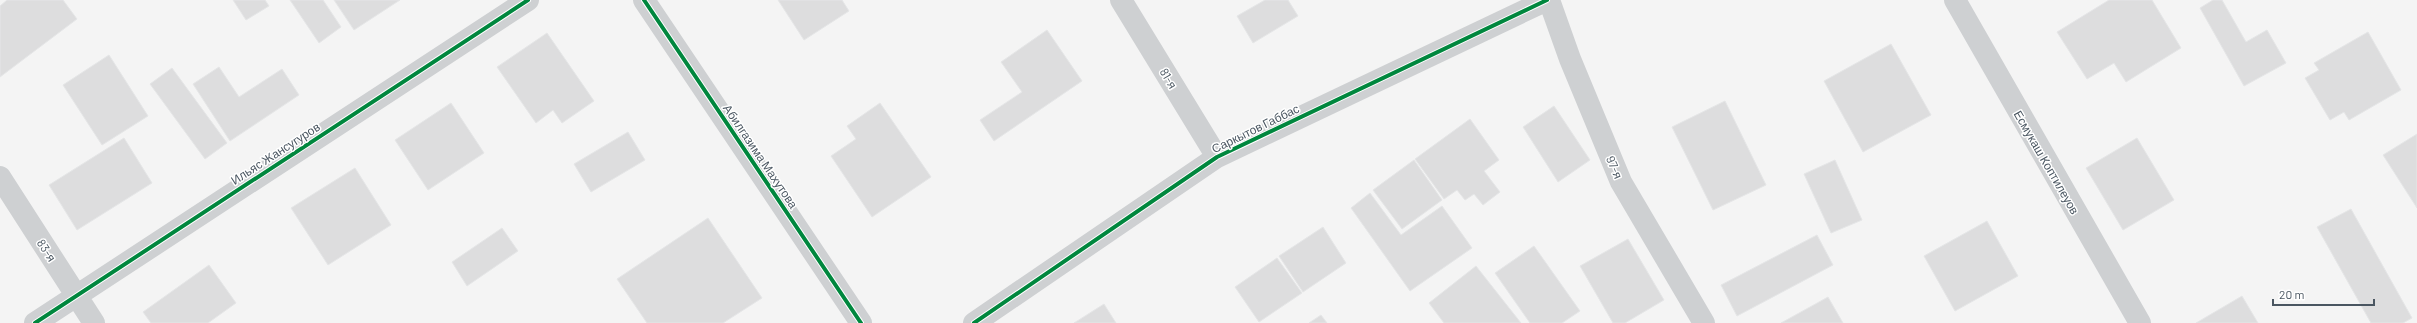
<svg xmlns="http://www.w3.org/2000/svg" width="2417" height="323" viewBox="0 0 2417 323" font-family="Barlow,sans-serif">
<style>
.building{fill:#ddddde;stroke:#e5e6e7}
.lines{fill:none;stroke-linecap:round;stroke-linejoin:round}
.minor{stroke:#ced0d2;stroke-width:22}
.cycleway-casing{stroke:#fff;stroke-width:6}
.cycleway{stroke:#00873e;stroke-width:4}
.labels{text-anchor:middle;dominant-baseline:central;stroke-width:3;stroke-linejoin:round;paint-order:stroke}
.street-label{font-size:12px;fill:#4a5661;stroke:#fff}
</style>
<rect width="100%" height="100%" fill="#f4f4f4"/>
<path class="building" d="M7 0H63L77 19 0 77V6Z
M233 0H265L269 6 246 20Z
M290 0H323L341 27 319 43Z
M334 0H400L354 30Z
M778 0H842L849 11 804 40Z
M1265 0H1288L1298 16 1253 43 1237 16Z
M2109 0H2152L2181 48 2126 82 2114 63 2087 79 2057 32Z
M2213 0H2222L2246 42 2267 30 2286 63 2244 86 2200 8Z
M1047 30 1082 81 994 141 980 120 1022 92 1001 62Z
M2368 32 2401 90 2349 120 2344 112 2330 120 2305 78 2319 70 2314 63Z
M547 33 594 101 562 123 553 110 536 123 497 67Z
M1891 44 1931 115 1863 152 1824 81Z
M109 55 148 116 102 145 63 85Z
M219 67 239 97 282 69 299 95 230 141 193 84Z
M172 68 227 143 205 159 150 84Z
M1725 101 1766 185 1713 210 1672 127Z
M451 103 484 153 428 190 395 140Z
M880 103 931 177 872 217 831 156 856 139 847 126Z
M1554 106 1590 160 1558 182 1523 127Z
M1470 119 1499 160 1484 171 1500 192 1483 205 1474 194 1465 200 1457 190 1444 199 1415 159Z
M628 132 645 160 591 192 574 164Z
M2417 134V208L2383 155Z
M124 138 152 183 77 230 49 185Z
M2137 138 2174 200 2123 230 2086 168Z
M1414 160 1442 200 1402 229 1373 190Z
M1835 160 1862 220 1831 233 1804 174Z
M355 168 391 225 328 265 291 208Z
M1370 193 1401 235 1442 206 1472 248 1410 291 1351 208Z
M2351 209 2412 318 2403 323H2371L2317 227Z
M708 218 762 298 723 323H647L617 279Z
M1987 221 2018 276 1955 311 1924 256Z
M1323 227 1346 263 1303 292 1279 256Z
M502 228 518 251 467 286 452 262Z
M1817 235 1833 265 1737 316 1721 285Z
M1628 239 1664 300 1625 323H1613L1580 266Z
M1534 246 1580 311 1562 323H1530L1495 273Z
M1277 258 1302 293 1259 322 1235 287Z
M209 265 236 303 208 323H151L143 312Z
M1476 266 1521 323H1444L1429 303Z
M2242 296 2258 323H2196Z
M1828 297 1843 323H1781Z
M1104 304 1116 323H1074Z
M1321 315 1327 323H1309Z"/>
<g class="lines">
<path class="minor" d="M644 0 861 323
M1121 0 1217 157
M1549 0 1570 59 1621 182 1704 323
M1955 0 2140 323
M0 177 94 323
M35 323 528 0
M974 323 1217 157 1547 0"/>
<defs>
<path id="cycleway" d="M644 0 861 323
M35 323 528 0
M974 323 1217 157 1547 0"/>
</defs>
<use href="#cycleway" class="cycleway-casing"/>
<use href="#cycleway" class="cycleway"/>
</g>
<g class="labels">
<g class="street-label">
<text transform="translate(1169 78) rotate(59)">81-я</text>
<text transform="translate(1255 128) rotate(-26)">Саркытов Габбас</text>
<text transform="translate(275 153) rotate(-33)">Ильяс Жансугуров</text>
<text transform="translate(761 156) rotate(56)">Абилгазима Махутова</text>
<text transform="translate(2047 162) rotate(60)">Есмукаш Коптилеуов</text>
<text transform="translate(1615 167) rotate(67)">97-я</text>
<text transform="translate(47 250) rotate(57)">83-я</text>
</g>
</g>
<path d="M2273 299v6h101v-6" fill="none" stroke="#4a5661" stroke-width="2"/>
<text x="2279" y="299" font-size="12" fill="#4a5661" stroke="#ffffff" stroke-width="3" paint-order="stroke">20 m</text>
</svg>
